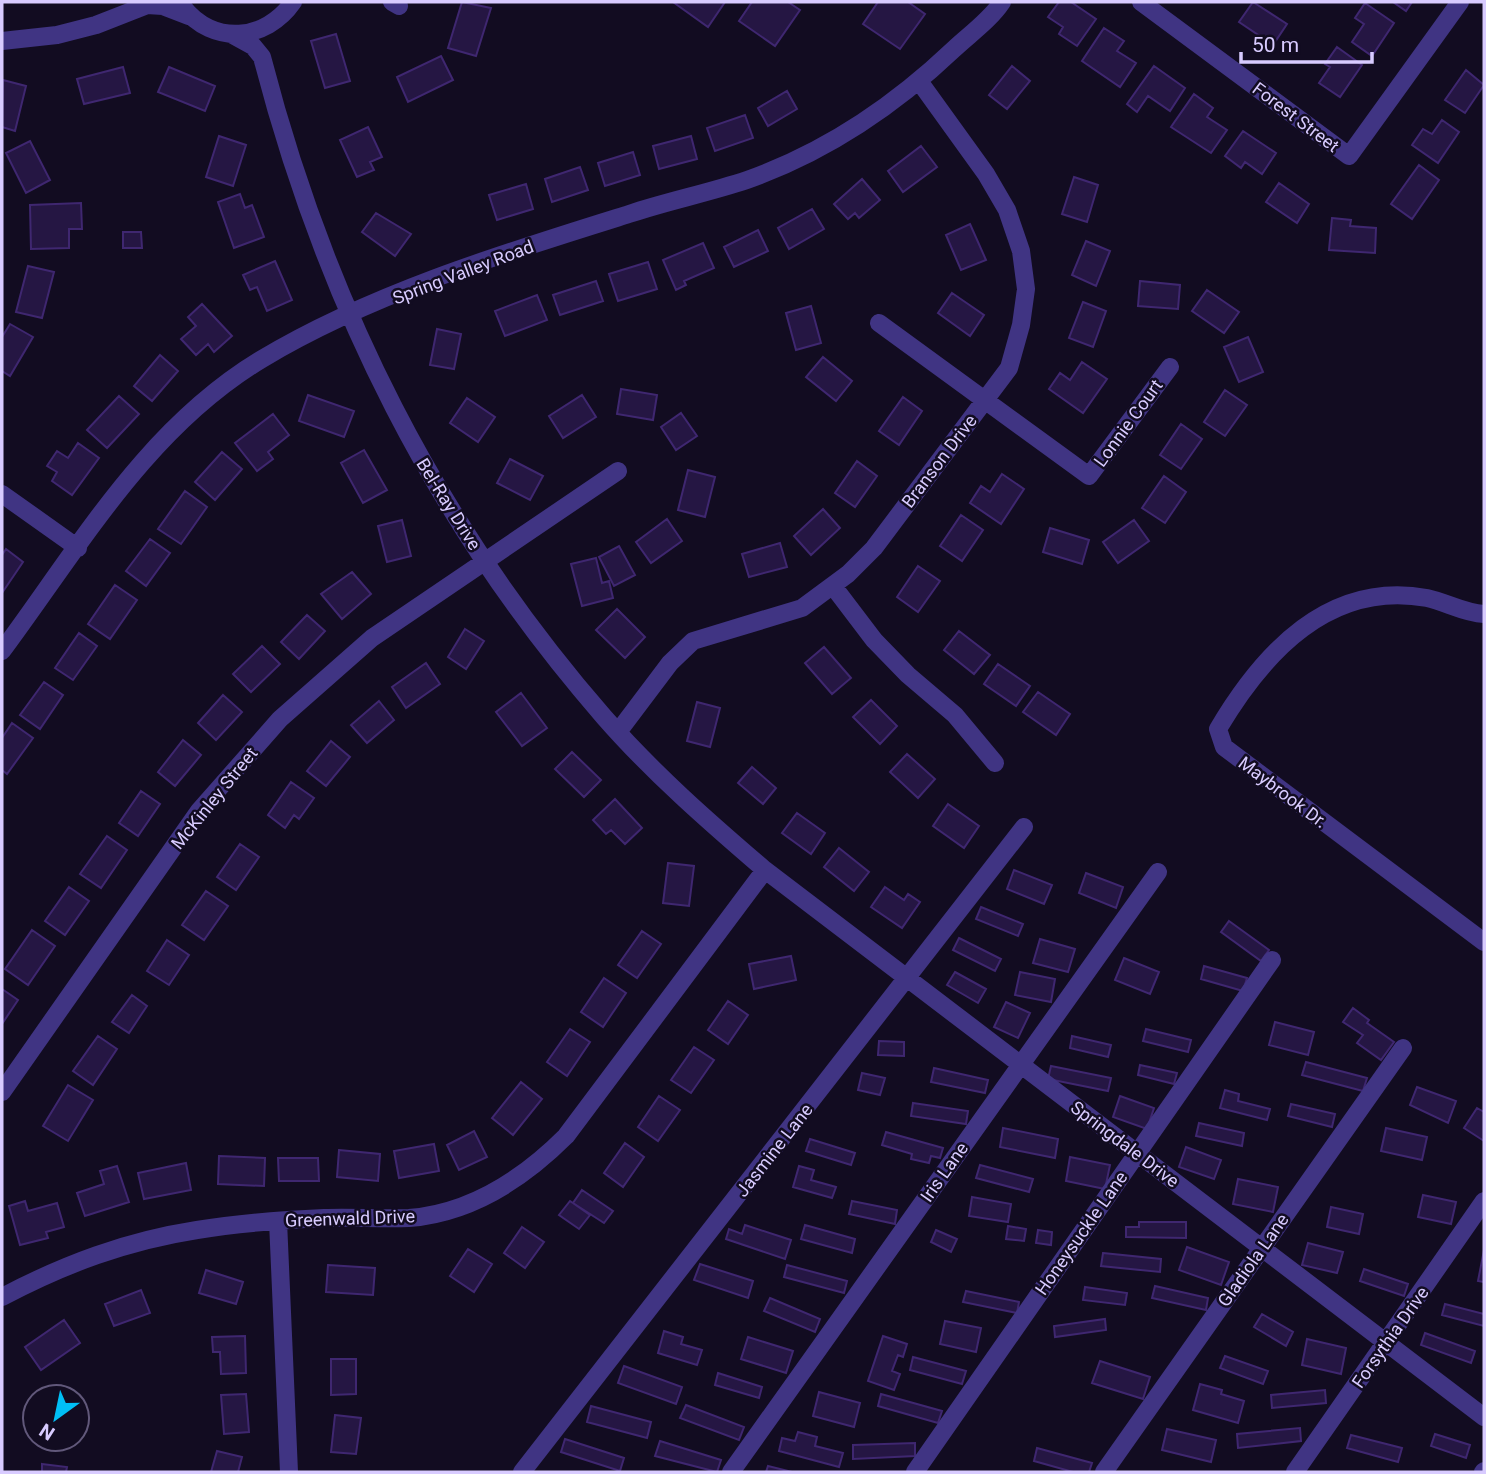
<svg xmlns="http://www.w3.org/2000/svg" width="1486" height="1474" viewBox="0 0 1486 1474" font-family="Roboto,sans-serif">
<style>
.building{fill:#251643;stroke:#3f2770;stroke-width:2}
.lines{fill:none;stroke-linecap:round;stroke-linejoin:round}
.minor{stroke:#403483;stroke-width:18}
.labels{text-anchor:middle;dominant-baseline:central;stroke-width:5;stroke-linejoin:round;paint-order:stroke}
.street-label{font-size:18px;fill:#d8cbff;stroke:#120c21}
</style>
<rect width="100%" height="100%" fill="#120c21"/>
<path class="building" d="M462 2 491 8 476 56 448 48Z
M673 2H725L708 27Z
M752 2H788L800 10 775 46 739 21Z
M878 2H908L925 14 900 49 863 24Z
M1059 2H1071L1096 19 1077 46 1059 34 1063 27 1048 17Z
M1253 2 1287 24 1273 45 1239 22Z
M1393 2H1412L1406 11Z
M1365 3 1394 23 1372 56 1352 42 1364 24 1355 18Z
M1104 28 1124 41 1117 51 1136 63 1120 87 1082 61Z
M336 34 350 81 325 88 311 41Z
M1337 47 1362 65 1340 97 1319 83 1330 67 1325 64Z
M441 56 453 80 408 102 397 77Z
M1012 66 1030 81 1007 109 989 95Z
M1154 66 1185 88 1170 111 1148 96 1137 112 1127 104Z
M123 67 130 93 84 104 77 79Z
M169 67 215 86 205 111 158 92Z
M1466 70 1484 85 1465 113 1445 100Z
M3 80 26 86 15 131 2 127Z
M787 91 797 109 768 126 758 108Z
M1194 94 1213 108 1207 117 1227 130 1211 153 1171 127Z
M745 115 753 138 715 151 707 128Z
M1442 120 1459 132 1438 163 1412 145 1423 129 1432 134Z
M368 127 382 157 370 162 374 170 357 177 340 140Z
M1243 131 1276 153 1262 174 1245 162 1241 168 1225 156Z
M219 136 246 145 233 186 206 177Z
M691 136 697 159 659 169 653 146Z
M30 141 50 180 26 193 6 153Z
M921 146 937 167 903 192 888 171Z
M633 152 640 175 605 186 598 163Z
M1419 165 1439 180 1412 219 1391 204Z
M580 167 588 190 552 202 545 179Z
M1074 177 1098 185 1087 222 1062 214Z
M862 179 880 200 859 218 855 213 848 219 834 204Z
M1279 183 1309 204 1297 223 1266 202Z
M526 184 533 209 497 220 489 195Z
M240 194 245 208 252 205 264 237 234 248 218 202Z
M81 203 82 229H69V248L31 249 30 205Z
M812 209 824 229 789 249 778 228Z
M376 213 411 234 395 256 362 232Z
M1332 218 1351 220 1350 226 1376 228 1375 253 1329 250Z
M970 224 986 260 961 270 946 235Z
M758 230 768 251 734 267 724 247Z
M123 232H141L142 248H123Z
M1086 241 1110 251 1096 286 1072 275Z
M703 243 714 268 684 281 686 285 676 290 663 260Z
M275 261 292 300 267 311 257 287 250 290 243 275Z
M648 262 657 289 618 301 609 274Z
M28 266 54 272 42 318 16 312Z
M596 281 603 301 560 315 553 295Z
M1140 281 1180 285 1178 309 1138 306Z
M1207 290 1239 312 1224 333 1192 311Z
M952 293 984 315 970 336 938 313Z
M537 295 547 320 505 336 495 311Z
M1083 302 1106 311 1093 347 1069 338Z
M202 304 232 336 214 352 208 344 196 355 181 339 196 326 188 317Z
M811 306 821 343 796 350 786 313Z
M10 324 33 337 10 376 2 371V337Z
M437 329 461 334 454 369 430 365Z
M1248 337 1263 372 1239 382 1224 347Z
M160 355 178 371 152 401 134 386Z
M823 357 852 381 836 401 806 377Z
M1082 362 1107 379 1083 413 1049 389 1060 373 1070 380Z
M621 389 657 395 653 420 617 414Z
M1225 390 1247 405 1225 436 1204 422Z
M308 395 354 411 344 437 299 421Z
M582 395 596 417 563 438 549 416Z
M119 396 139 414 107 448 87 430Z
M903 397 922 411 899 445 879 431Z
M467 398 495 417 478 442 450 423Z
M681 413 697 436 676 450 661 427Z
M273 414 289 435 268 452 273 459 257 471 235 443Z
M1181 424 1202 439 1181 469 1160 455Z
M78 443 99 458 72 495 52 481 57 472 47 466 57 451 68 458Z
M364 450 387 490 363 503 341 463Z
M222 452 242 469 215 500 195 482Z
M510 459 543 476 530 500 497 483Z
M857 461 877 476 855 507 835 493Z
M688 470 715 477 705 517 678 510Z
M1002 474 1024 489 1001 524 970 503 981 486 990 492Z
M1164 476 1186 492 1165 523 1142 508Z
M185 491 207 507 181 544 158 529Z
M823 509 840 528 811 555 794 536Z
M961 515 983 530 962 561 940 546Z
M667 519 682 541 651 563 636 542Z
M402 520 411 556 387 562 378 526Z
M1134 520 1149 541 1118 563 1103 542Z
M1050 528 1089 540 1082 564 1043 552Z
M150 539 170 553 146 586 126 571Z
M780 543 787 567 749 577 742 554Z
M619 546 635 575 614 586 599 557Z
M6 549 23 562 2 593V555Z
M596 558 602 583 609 581 613 598 582 606 571 564Z
M918 566 940 581 918 612 897 597Z
M352 572 371 594 342 619 321 594Z
M115 585 137 600 110 639 88 624Z
M617 609 645 637 625 658 596 630Z
M307 615 325 631 299 659 281 642Z
M465 629 484 641 466 669 448 657Z
M959 631 990 655 974 674 944 650Z
M79 633 97 646 73 680 55 668Z
M262 646 280 664 251 692 233 674Z
M824 647 851 678 832 694 805 663Z
M426 663 440 684 406 708 392 687Z
M998 664 1030 686 1016 706 984 684Z
M44 682 63 695 40 729 20 715Z
M1038 692 1070 714 1056 735 1023 712Z
M521 693 547 728 522 746 496 712Z
M223 695 242 712 216 740 198 723Z
M871 700 897 726 880 744 853 717Z
M379 701 394 720 367 743 351 725Z
M697 702 720 708 710 747 687 741Z
M12 723 33 738 7 774 2 770V738Z
M183 740 201 755 175 786 158 772Z
M331 741 350 757 326 786 307 771Z
M572 752 601 780 584 797 555 769Z
M907 754 935 779 918 798 890 772Z
M752 767 776 788 763 804 738 783Z
M291 782 314 798 299 819 294 815 285 828 268 815Z
M141 791 160 804 138 836 119 823Z
M615 799 642 828 625 844 611 830 606 834 593 820Z
M948 804 979 826 964 848 933 826Z
M797 813 825 833 811 854 782 833Z
M107 836 127 850 101 888 80 874Z
M240 844 259 857 236 890 217 877Z
M839 848 869 872 854 891 824 867Z
M668 863 694 866 689 906 663 903Z
M1014 870 1052 885 1044 904 1007 889Z
M1086 873 1123 887 1116 908 1079 893Z
M69 887 89 901 65 935 45 921Z
M885 887 904 900 908 894 920 902 902 928 871 907Z
M206 891 228 906 204 940 182 925Z
M981 907 1023 924 1018 936 976 919Z
M1229 921 1269 950 1261 961 1221 932Z
M32 930 55 946 28 985 5 969Z
M642 931 661 944 637 978 618 965Z
M959 938 1001 959 995 971 953 950Z
M1040 939 1075 949 1068 972 1033 963Z
M167 940 189 955 169 985 147 971Z
M791 956 796 980 754 989 749 964Z
M1124 958 1159 972 1150 994 1115 980Z
M1204 966 1247 978 1243 991 1201 979Z
M955 972 986 989 978 1003 947 985Z
M1020 972 1055 979 1051 1002 1015 995Z
M604 978 626 993 603 1027 581 1012Z
M2 989 18 1000 2 1024Z
M132 995 147 1006 129 1033 112 1022Z
M728 1001 748 1015 728 1044 708 1030Z
M1006 1002 1030 1013 1018 1038 994 1027Z
M1353 1008 1369 1020 1367 1023 1394 1042 1381 1060 1357 1043 1363 1035 1343 1022Z
M1275 1022 1314 1032 1308 1055 1269 1045Z
M570 1029 590 1042 567 1076 547 1062Z
M1146 1029 1191 1040 1188 1052 1143 1041Z
M98 1036 117 1049 93 1085 73 1071Z
M1072 1036 1111 1045 1108 1057 1070 1048Z
M879 1041 904 1042V1056L878 1055Z
M694 1047 714 1060 691 1093 671 1080Z
M1306 1062 1367 1078 1363 1091 1302 1075Z
M1140 1065 1177 1073 1174 1084 1138 1075Z
M1051 1066 1111 1078 1108 1091 1048 1079Z
M934 1068 988 1080 985 1093 931 1082Z
M862 1073 885 1078 880 1095 858 1090Z
M521 1082 542 1099 513 1135 492 1118Z
M68 1085 93 1100 68 1141 43 1126Z
M1417 1087 1456 1101 1448 1123 1410 1105Z
M1225 1090 1239 1094 1238 1101 1270 1109 1267 1120 1220 1108Z
M659 1096 680 1110 658 1141 638 1127Z
M1120 1096 1154 1108 1147 1129 1113 1117Z
M913 1103 968 1111 966 1124 911 1116Z
M1291 1104 1335 1114 1332 1127 1288 1116Z
M1477 1108 1484 1112V1141L1464 1128Z
M1199 1123 1244 1133 1242 1146 1196 1136Z
M1003 1128 1058 1139 1055 1158 1000 1147Z
M1386 1128 1427 1137 1422 1160 1381 1151Z
M474 1131 487 1157 459 1170 447 1145Z
M886 1132 943 1148 940 1158 931 1156 929 1163 911 1159 912 1154 882 1145Z
M810 1139 855 1153 851 1165 806 1151Z
M625 1143 644 1157 623 1187 604 1173Z
M434 1144 439 1171 399 1178 394 1151Z
M1186 1147 1221 1160 1214 1179 1179 1167Z
M339 1150 380 1154 378 1181 337 1177Z
M219 1156 265 1158 264 1186 218 1184Z
M1070 1157 1110 1165 1105 1189 1066 1181Z
M278 1158H318L319 1181H279Z
M186 1163 191 1190 144 1199 138 1173Z
M980 1165 1033 1179 1029 1192 976 1178Z
M117 1166 129 1202 85 1216 77 1193 104 1184 100 1171Z
M799 1166 814 1170 811 1180 836 1187 832 1198 793 1187Z
M1238 1179 1278 1187 1273 1212 1233 1204Z
M582 1190 613 1211 604 1223 573 1203Z
M1423 1195 1456 1202 1451 1224 1418 1217Z
M972 1197 1011 1204 1008 1222 969 1216Z
M25 1201 28 1211 57 1203 64 1227 46 1232 48 1238 20 1245 9 1206Z
M570 1201 590 1215 579 1229 559 1215Z
M852 1201 897 1210 895 1224 849 1214Z
M1331 1207 1363 1214 1359 1234 1327 1227Z
M1139 1222H1186V1238L1126 1237V1227H1139Z
M745 1225 791 1240 785 1259 726 1239 729 1229 742 1234Z
M805 1225 855 1239 852 1253 801 1239Z
M1008 1226 1026 1229 1024 1241 1006 1239Z
M522 1227 544 1242 525 1268 504 1253Z
M936 1230 957 1239 951 1252 931 1242Z
M1038 1230 1052 1232 1051 1245 1036 1243Z
M1308 1243 1343 1252 1337 1273 1302 1265Z
M1187 1247 1229 1262 1221 1285 1179 1270Z
M468 1249 492 1264 474 1292 450 1276Z
M1484 1250V1282L1478 1281Z
M1103 1253 1161 1259 1160 1272 1101 1266Z
M700 1264 753 1281 748 1298 694 1280Z
M328 1265 375 1268 373 1295 326 1292Z
M787 1265 847 1281 844 1293 784 1277Z
M1364 1269 1408 1284 1404 1296 1360 1281Z
M206 1270 243 1282 236 1304 199 1293Z
M1155 1286 1208 1298 1206 1310 1152 1298Z
M1085 1287 1127 1293 1125 1305 1083 1300Z
M141 1290 150 1313 114 1326 105 1304Z
M966 1291 1019 1302 1017 1313 963 1302Z
M770 1298 820 1319 815 1332 764 1311Z
M1445 1304 1484 1314V1326L1442 1315Z
M1262 1314 1293 1332 1286 1346 1254 1327Z
M1105 1319 1106 1330 1055 1337 1054 1326Z
M64 1320 80 1343 41 1370 25 1347Z
M945 1321 981 1328 976 1352 940 1344Z
M664 1331 683 1337 681 1344 702 1350 697 1365 658 1353Z
M1425 1333 1475 1351 1471 1363 1421 1345Z
M245 1336 246 1373 221 1374 220 1352H213L212 1337Z
M883 1336 907 1344 903 1357 898 1355 892 1371 900 1374 894 1390 868 1381Z
M748 1337 793 1351 786 1373 741 1359Z
M1307 1339 1346 1348 1341 1374 1302 1365Z
M1225 1356 1268 1371 1263 1384 1220 1368Z
M913 1357 966 1371 962 1384 910 1370Z
M331 1359H356V1394L331 1395Z
M1100 1361 1150 1377 1143 1399 1092 1383Z
M624 1366 682 1387 676 1404 618 1383Z
M718 1373 762 1387 759 1398 715 1385Z
M1200 1384 1222 1390 1221 1394 1244 1401 1238 1423 1193 1410Z
M1325 1390 1326 1403 1272 1408 1271 1395Z
M819 1392 860 1403 854 1427 813 1416Z
M246 1394 249 1432 224 1434 221 1395Z
M881 1394 942 1411 938 1423 878 1406Z
M686 1405 744 1427 739 1440 680 1418Z
M591 1406 651 1422 647 1438 587 1422Z
M335 1415 361 1418 356 1454 331 1452Z
M1300 1428 1301 1441 1238 1448 1237 1434Z
M1167 1429 1216 1440 1211 1462 1162 1450Z
M798 1432 817 1437 815 1446 843 1453 839 1467 779 1451 782 1438 795 1441Z
M1435 1434 1470 1445 1466 1458 1431 1446Z
M1351 1435 1402 1448 1398 1462 1347 1448Z
M565 1439 624 1458 620 1471 561 1452Z
M660 1441 721 1460 717 1472 655 1456Z
M915 1443V1456L853 1459V1445Z
M1037 1448 1092 1463 1089 1472H1073L1034 1461Z
M217 1451 242 1457 238 1472H211Z
M42 1464 67 1467 66 1472H42Z
M768 1466 792 1472H766Z"/>
<g class="lines">
<path class="minor" d="M392 2 399 6
M1141 2 1349 156 1460 2
M183 7C213 46 266 41 293 2
M233 35 253 46 262 57C326 305 436 524 604 717 653 773 709 822 765 870L1484 1417
M2 41 57 35 96 25 147 5 163 6 189 16
M879 323 1089 476 1170 367
M2 494 78 548
M833 586 874 640 908 675 955 715 995 763
M1484 614C1464 613 1446 602 1427 598 1329 580 1263 653 1218 729L1224 747 1484 942
M2 651C80 546 147 428 262 359 372 293 507 252 629 214 668 201 708 193 747 180 826 152 894 106 954 49 970 34 990 20 1002 2
M618 732 670 663 693 641 802 608 848 574 874 548 1009 368 1021 325 1026 289 1021 251 1007 210 986 174 919 81
M2 1092 199 811 280 719 372 638 618 471
M278 1221 289 1472
M2 1297C65 1264 126 1241 197 1230 239 1223 282 1220 324 1218 352 1217 381 1219 409 1218 472 1213 524 1178 566 1136L765 870
M522 1472 1024 827
M731 1472 1158 872
M915 1472 1272 960
M1104 1472 1403 1048
M1295 1472 1484 1201
M1483 1472 1484 1471"/>
</g>
<g class="labels">
<g class="street-label">
<text transform="translate(1296 117) rotate(37)">Forest Street</text>
<text transform="translate(463 272) rotate(-21)">Spring Valley Road</text>
<text transform="translate(1128 423) rotate(-54)">Lonnie Court</text>
<text transform="translate(939 461) rotate(-53)">Branson Drive</text>
<text transform="translate(449 504) rotate(58)">Bel-Ray Drive</text>
<text transform="translate(1283 792) rotate(37)">Maybrook Dr.</text>
<text transform="translate(214 798) rotate(-51)">McKinley Street</text>
<text transform="translate(1125 1144) rotate(37)">Springdale Drive</text>
<text transform="translate(774 1150) rotate(-52)">Jasmine Lane</text>
<text transform="translate(944 1172) rotate(-55)">Iris Lane</text>
<text transform="translate(350 1218) rotate(-2)">Greenwald Drive</text>
<text transform="translate(1081 1233) rotate(-55)">Honeysuckle Lane</text>
<text transform="translate(1253 1260) rotate(-55)">Gladiola Lane</text>
<text transform="translate(1390 1337) rotate(-55)">Forsythia Drive</text>
</g>
</g>
<rect width="1486" height="1474" fill="none" stroke="#d8cbff" stroke-width="7"/>
<g transform="translate(56 1418) rotate(213)"><circle r="33" fill="#120c21" stroke="#61587a" stroke-width="2"/>
<path d="M0-5L12 26L0 18L-12 26Z" fill="#00bff6"/>
<text y="-10" font-size="19" font-weight="bold" text-anchor="middle" fill="#d8cbff">N</text>
</g>
<path d="M1241 52v10h131v-10" fill="none" stroke="#d8cbff" stroke-width="3.5"/>
<text x="1252" y="52" font-size="21" fill="#d8cbff" stroke="#120c21" stroke-width="5" paint-order="stroke">50 m</text>
</svg>
